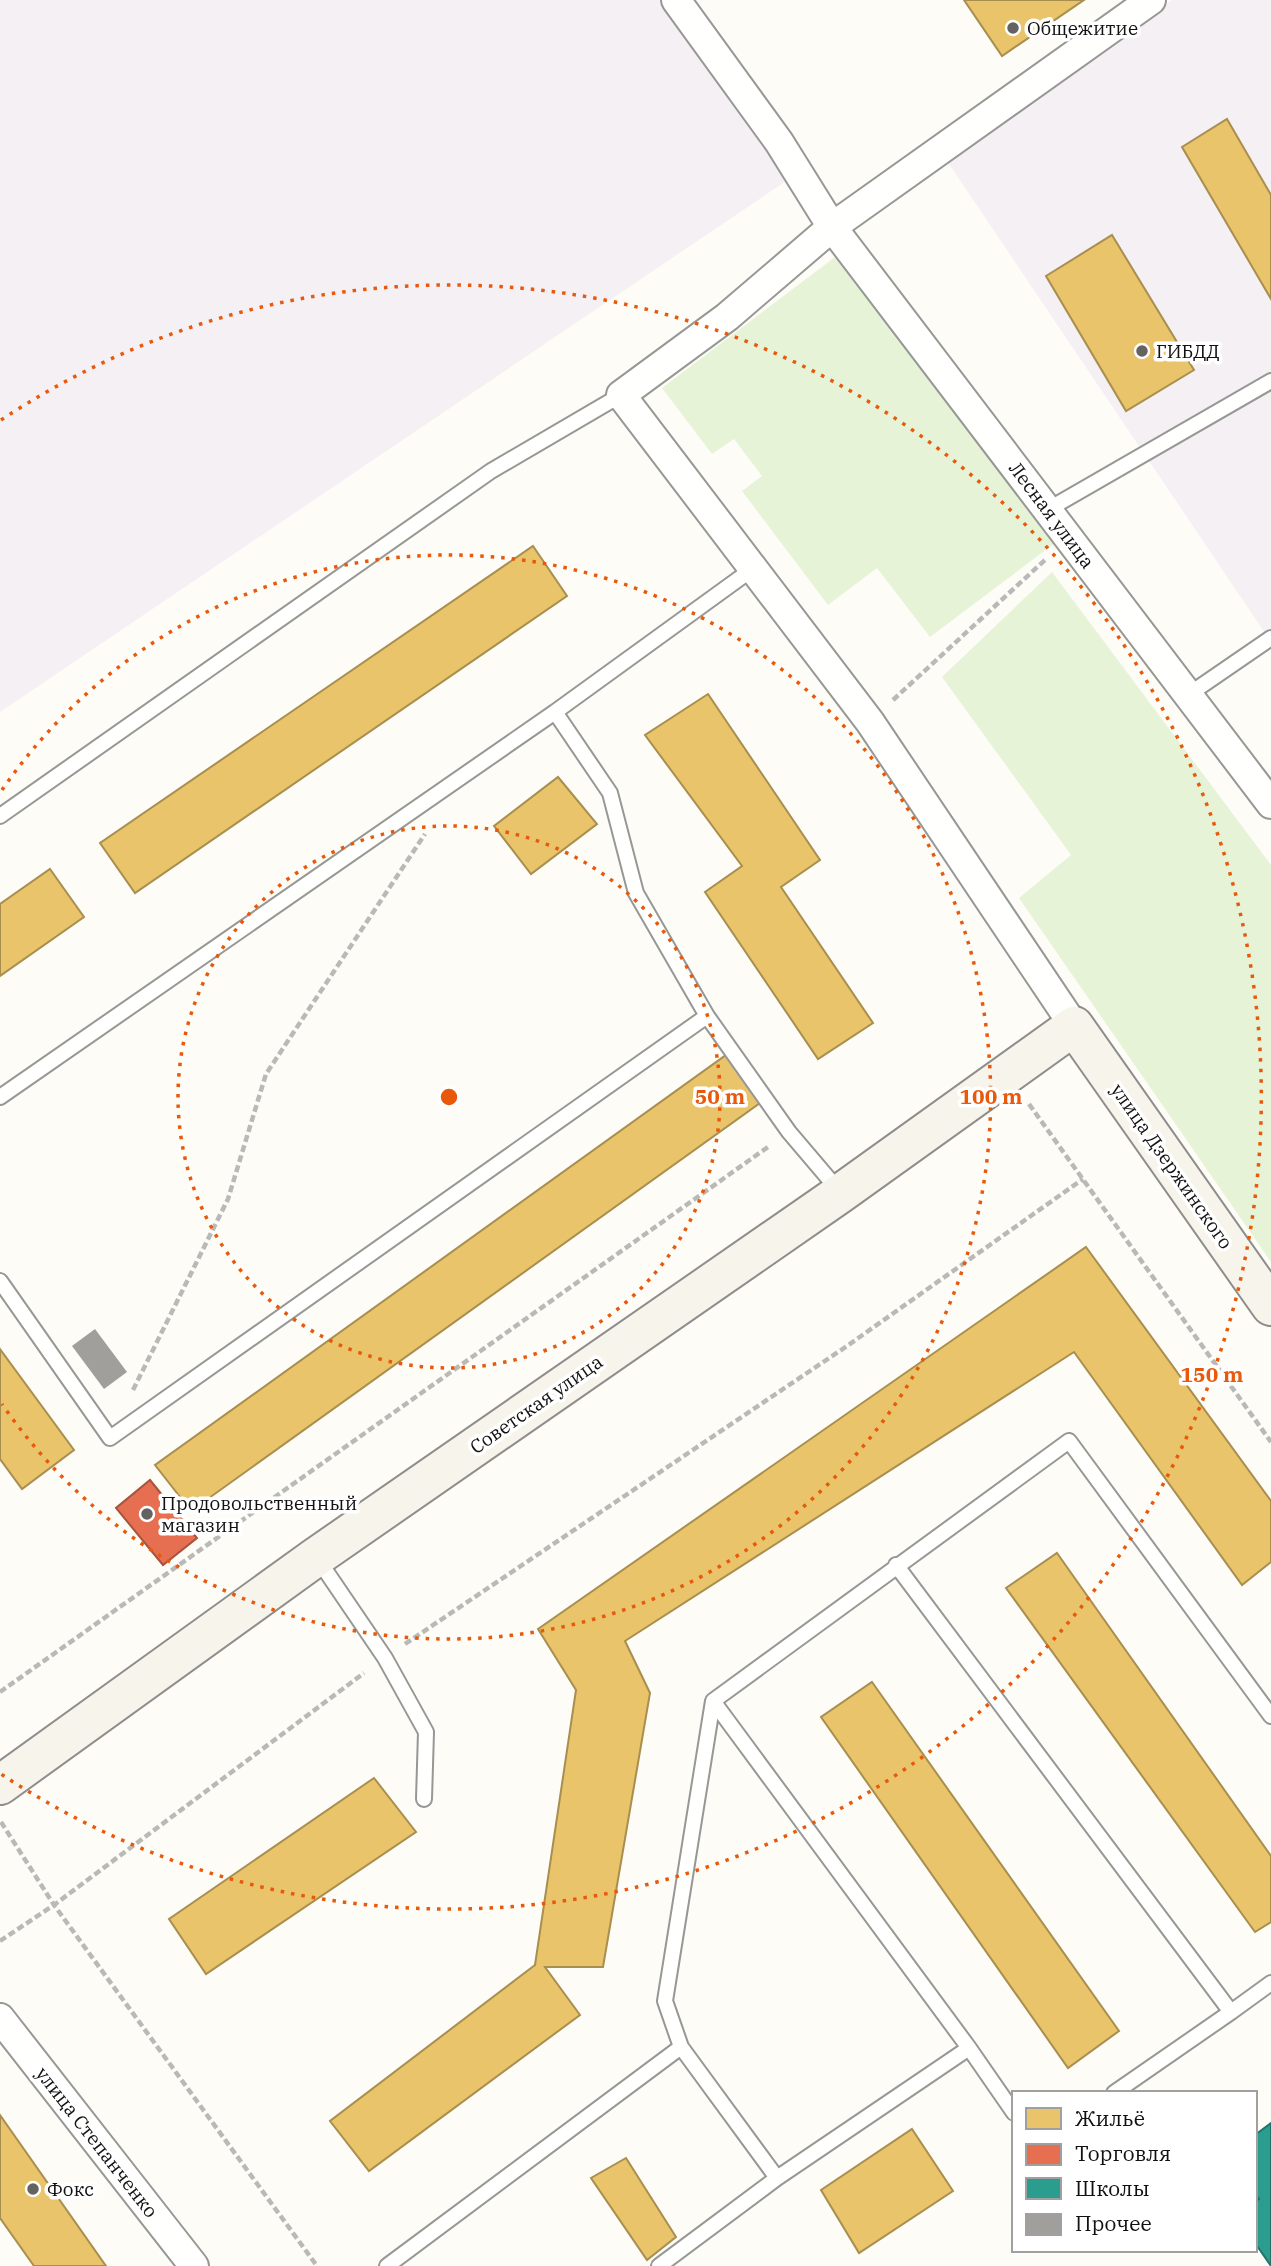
<svg xmlns="http://www.w3.org/2000/svg" width="1271" height="2266" viewBox="0 0 1271 2266" font-family="'IBM Plex Serif',serif">
<style>
.industrial{fill:#f5f0f3}
.green{fill:#e7f3d7}
.homes{fill:#e9c46a;stroke:#a88e4f;stroke-width:2}
.shops{fill:#e76f51;stroke:#a7533e;stroke-width:2}
.schools{fill:#2a9d8f;stroke:#227369;stroke-width:2}
.building{fill:#a19f9c}
.lines{fill:none;stroke-linecap:round;stroke-linejoin:round}
.lane-casing{stroke:#979795;stroke-width:18}
.street-casing{stroke:#979795;stroke-width:32}
.secondary-casing{stroke:#8e8d8b;stroke-width:42}
.path{stroke:#b9b9b8;stroke-width:4.5;stroke-dasharray:7 3.5;stroke-linecap:butt}
.lane{stroke:#fffffe;stroke-width:14}
.street{stroke:#fffffe;stroke-width:28}
.secondary{stroke:#f6f4eb;stroke-width:38}
.ring{fill:none;stroke:#e8590c;stroke-width:3.5;stroke-dasharray:3.5 7}
.poi-dot{fill:#646362;stroke:#fff;stroke-width:2.5}
.labels{text-anchor:middle;dominant-baseline:central;stroke-width:7;stroke-linejoin:round;paint-order:stroke}
.poi-label{font-size:19px;fill:#111;stroke:#fff;text-anchor:start}
.street-label{font-size:19px;fill:#111;stroke:#fff}
.centre{fill:#e8590c;stroke:#fff;stroke-width:3.5}
.ring-label{font-size:21px;text-anchor:middle;font-weight:bold;fill:#e8590c;stroke:#fff;stroke-width:7;stroke-linejoin:round;paint-order:stroke}
</style>
<rect width="100%" height="100%" fill="#fdfcf7"/>
<path class="industrial" d="M0 0H662L792 177 0 712Z
M1172 0H1271V642L943 155Z"/>
<path class="green" d="M843 251 1060 539 930 637 877 568 828 605 742 491 762 476 734 439 712 454 662 388Z
M1052 572 1271 865V1262L1019 898 1071 855 942 677Z"/>
<path class="homes" d="M964 0H1084L1002 56Z
M1227 119 1271 195V299L1182 147Z
M1112 235 1194 370 1126 411 1046 276Z
M533 546 567 596 135 893 100 843Z
M708 694 820 860 781 887 873 1023 818 1059 705 892 742 866 645 735Z
M558 777 597 824 531 874 494 826Z
M50 869 84 917 0 976V904Z
M726 1055 760 1103 191 1511 155 1465Z
M1086 1247 1271 1501V1562L1242 1585 1074 1352 625 1641 650 1693 603 1967H545L580 2015 369 2171 330 2121 535 1965 576 1690 538 1629Z
M0 1349 74 1450 22 1489 0 1459Z
M1057 1553 1271 1856V1922L1255 1932 1006 1588Z
M872 1682 1119 2031 1068 2068 821 1717Z
M374 1778 416 1832 206 1974 169 1919Z
M0 2115 106 2266H34L0 2218Z
M912 2129 953 2191 859 2253 821 2190Z
M626 2158 676 2237 647 2260 591 2178Z"/>
<path class="shops" d="M150 1480 197 1538 163 1565 116 1508Z"/>
<path class="schools" d="M1271 2123V2266L1255 2243V2202L1259 2199 1255 2193V2135Z"/>
<path class="building" d="M95 1329 127 1372 104 1389 72 1346Z"/>
<g class="lines">
<defs>
<path id="lane" d="M1047 510 1271 381
M1188 695 1271 638
M555 712 751 570
M0 816 491 471 621 395
M0 1097 555 712 610 793 636 893 707 1016 789 1132 840 1192
M0 1281 110 1438 707 1016
M317 1558 385 1658 426 1732 424 1799
M896 1565 1231 2012 1271 1983
M681 2047 665 2001 713 1701
M969 2048 1014 2113
M1114 2093 1231 2012
M387 2266 681 2047 777 2178 969 2048 713 1701 1069 1441 1271 1716
M659 2266 777 2178"/>
<path id="street" d="M676 0 779 142 832 227 727 317 621 395 870 722 1074 1026
M1151 0 832 227 1271 804
M0 2018 194 2266"/>
<path id="secondary" d="M0 1785 316 1557 841 1193 1074 1026 1271 1306"/>
</defs>
<use href="#lane" class="lane-casing"/>
<use href="#street" class="street-casing"/>
<use href="#secondary" class="secondary-casing"/>
<path class="path" d="M893 700 1046 559
M1029 1104 1271 1442
M133 1390 228 1199 266 1074 425 834
M405 1644 847 1346 1083 1179
M0 1692 768 1147
M1 1822 54 1905 317 2266
M0 1941 54 1905 364 1673"/>
<use href="#lane" class="lane"/>
<use href="#street" class="street"/>
<use href="#secondary" class="secondary"/>
</g>
<g class="ring">
<circle cx="449" cy="1097" r="271"/>
<path d="M2 790A542 542 0 1 1 2 1404"/>
<path d="M1 420A812 812 0 1 1 1 1774"/>
</g>
<g class="poi-dot">
<circle cx="1013" cy="28" r="7"/>
<circle cx="1142" cy="351" r="7"/>
<circle cx="147" cy="1514" r="7"/>
<circle cx="33" cy="2189" r="7"/>
</g>
<g class="labels">
<g class="poi-label">
<text x="1027" y="28">Общежитие</text>
<text x="1156" y="351">ГИБДД</text>
<text x="161" y="1503">Продовольственный<tspan x="161" dy="22">магазин</tspan></text>
<text x="47" y="2189">Фокс</text>
</g>
<g class="street-label">
<text transform="translate(1052 515) rotate(53)">Лесная улица</text>
<text transform="translate(1172 1166) rotate(55)">улица Дзержинского</text>
<text transform="translate(536 1404) rotate(-35)">Советская улица</text>
<text transform="translate(97 2142) rotate(52)">улица Степанченко</text>
</g>
</g>
<circle cx="449" cy="1097" r="10" class="centre"/>
<g class="ring-label">
<text x="720" y="1104">50 m</text>
<text x="991" y="1104">100 m</text>
<text x="1212" y="1382">150 m</text>
</g>
<rect x="1012" y="2091" width="245" height="161" fill="#ffffff" stroke="#a0a0a0" stroke-width="2"/>
<rect x="1026" y="2108" width="35" height="21" fill="#e9c46a" stroke="#a0a0a0" stroke-width="2"/>
<text x="1075" y="2126" font-size="21" fill="#111111">Жильё</text>
<rect x="1026" y="2144" width="35" height="21" fill="#e76f51" stroke="#a0a0a0" stroke-width="2"/>
<text x="1075" y="2161" font-size="21" fill="#111111">Торговля</text>
<rect x="1026" y="2178" width="35" height="21" fill="#2a9d8f" stroke="#a0a0a0" stroke-width="2"/>
<text x="1075" y="2196" font-size="21" fill="#111111">Школы</text>
<rect x="1026" y="2214" width="35" height="21" fill="#a19f9c" stroke="#a0a0a0" stroke-width="2"/>
<text x="1075" y="2231" font-size="21" fill="#111111">Прочее</text>
</svg>
